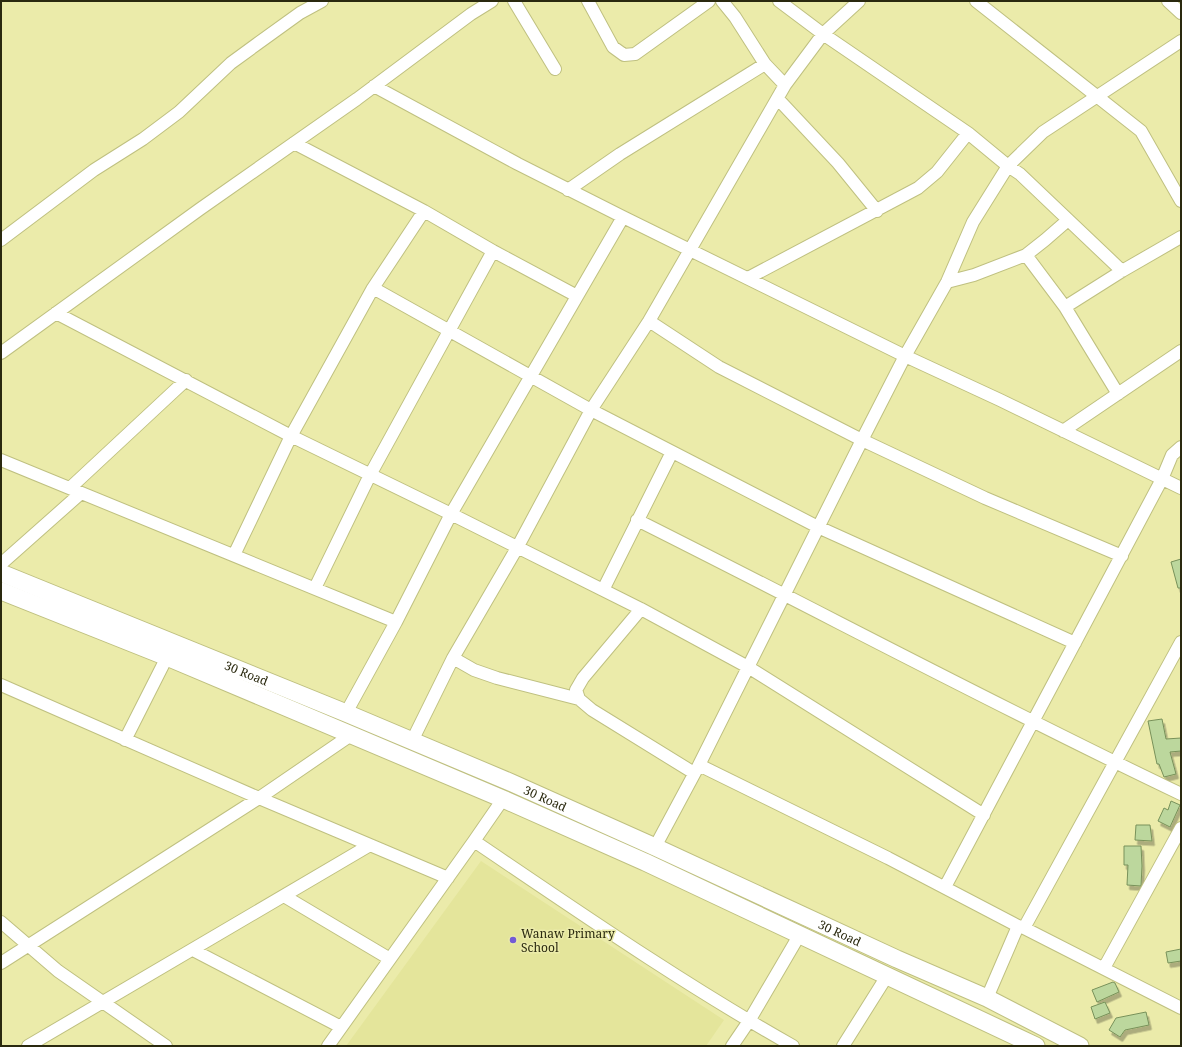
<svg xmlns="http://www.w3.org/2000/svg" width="1182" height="1047" viewBox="0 0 1182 1047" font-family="'Noto Serif',serif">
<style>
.built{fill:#e4e59b}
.building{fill:#bcd79d;stroke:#78915a;filter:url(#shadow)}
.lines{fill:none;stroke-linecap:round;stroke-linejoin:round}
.street-casing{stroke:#bfc080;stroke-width:14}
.secondary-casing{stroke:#bfc080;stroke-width:19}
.street{stroke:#fff;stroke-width:12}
.secondary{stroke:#fff;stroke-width:17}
.poi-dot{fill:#735bd5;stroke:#ebebaa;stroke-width:1.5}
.labels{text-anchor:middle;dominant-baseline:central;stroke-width:3;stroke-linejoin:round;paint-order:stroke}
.street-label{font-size:12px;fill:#2a290f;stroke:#ebebaa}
.poi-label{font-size:12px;fill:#2a290f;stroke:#ebebaa;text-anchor:start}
</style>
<defs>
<filter id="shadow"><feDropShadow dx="2.5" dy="4.5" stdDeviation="0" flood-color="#0004"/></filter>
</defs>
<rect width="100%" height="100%" fill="#ebebaa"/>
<path class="built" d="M481 861 724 1020 706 1046H346Z"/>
<path class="building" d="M1181 559V588H1178L1171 562Z
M1162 719 1166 739 1181 738V751L1170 752 1176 774 1164 777 1159 764H1157L1148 721Z
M1171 801 1180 805 1170 827 1158 821 1164 808 1168 810Z
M1136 825H1150L1152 841 1135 840Z
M1124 846H1141L1142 866 1141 886 1127 885 1128 865H1124Z
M1181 949V961L1168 963 1166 952Z
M1113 982 1115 983 1119 992 1097 1002 1092 990Z
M1105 1002 1110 1013 1095 1019 1091 1007Z
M1146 1012 1149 1025 1125 1030 1120 1037 1109 1030 1116 1018Z"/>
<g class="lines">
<defs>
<path id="street" d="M514 1 555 69
M588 1 613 47 624 55 635 54 709 1
M722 1 735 17 765 64 785 85
M779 1 823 34 968 133 1008 166 1020 174 1122 271
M976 1 1141 131 1181 201
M1168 1 1181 13
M374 86 518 164 623 217 905 356 1000 400 1181 488
M778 99 838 163 877 211
M294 143 424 211 493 251 577 296
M568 190 620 154 765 64
M1 240 94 170 143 139 179 112 231 63 257 44 300 13 322 1
M1026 255 1065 307 1118 394
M748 278 918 188 937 172 968 133
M947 282 974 275 1026 255 1045 240 1068 220
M373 288 591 410 818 527 1075 643
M1065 307 1122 271 1181 237
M56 313 291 436 451 514 641 609 748 667 984 815
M649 321 719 367 862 440 985 498 1122 556
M1 353 200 209 357 99 471 14 492 1
M1063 431 1181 351
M1 460 396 622
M70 488 186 380
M637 520C819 611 998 707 1181 794
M234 555 291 436 373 288 424 211
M1 564 81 493
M315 588 370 475 493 251
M603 590 672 452
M641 609 583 678 576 690 579 699 592 710 694 773
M453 658 474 670 497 678 579 699
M1 685 259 798 448 878
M346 713 396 622 451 514 623 217
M125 740 167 657
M412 741 453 658 517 548 591 410 649 321 785 85 823 34 859 1
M699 765 888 858 1018 926 1024 928 1181 1008
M474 841C579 912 683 984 793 1046
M655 847 699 765 862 440 905 356 947 282 973 222 1008 166 1043 132 1181 41
M945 887 1162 479 1172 455 1181 447
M284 896 390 959
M1 922 58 971 166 1046
M1024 928 1181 642
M193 950 341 1027
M1 963 259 798 351 735
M1104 968 1181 828
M987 998 1018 926
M28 1046 370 845
M328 1046 474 841 503 799
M732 1046 749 1021 800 934
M843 1046 887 976"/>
<g id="secondary">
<path id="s1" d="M1 573 346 713 512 783 655 847 897 959 987 998 1080 1046"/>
<path d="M1 591 167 657 503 799 645 862 1036 1046"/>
</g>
</defs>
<use href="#street" class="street-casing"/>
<use href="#secondary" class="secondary-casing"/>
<use href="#street" class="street"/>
<use href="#secondary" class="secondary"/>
</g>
<circle class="poi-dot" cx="513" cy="940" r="4"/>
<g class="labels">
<g class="street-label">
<text stroke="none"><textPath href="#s1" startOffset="265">30 Road</textPath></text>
<text stroke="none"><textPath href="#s1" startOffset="589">30 Road</textPath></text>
<text stroke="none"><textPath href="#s1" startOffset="913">30 Road</textPath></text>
</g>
<g class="poi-label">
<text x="521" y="933">Wanaw Primary<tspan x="521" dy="14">School</tspan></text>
</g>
</g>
<rect width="1182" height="1047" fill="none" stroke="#2a290f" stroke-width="4"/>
</svg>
